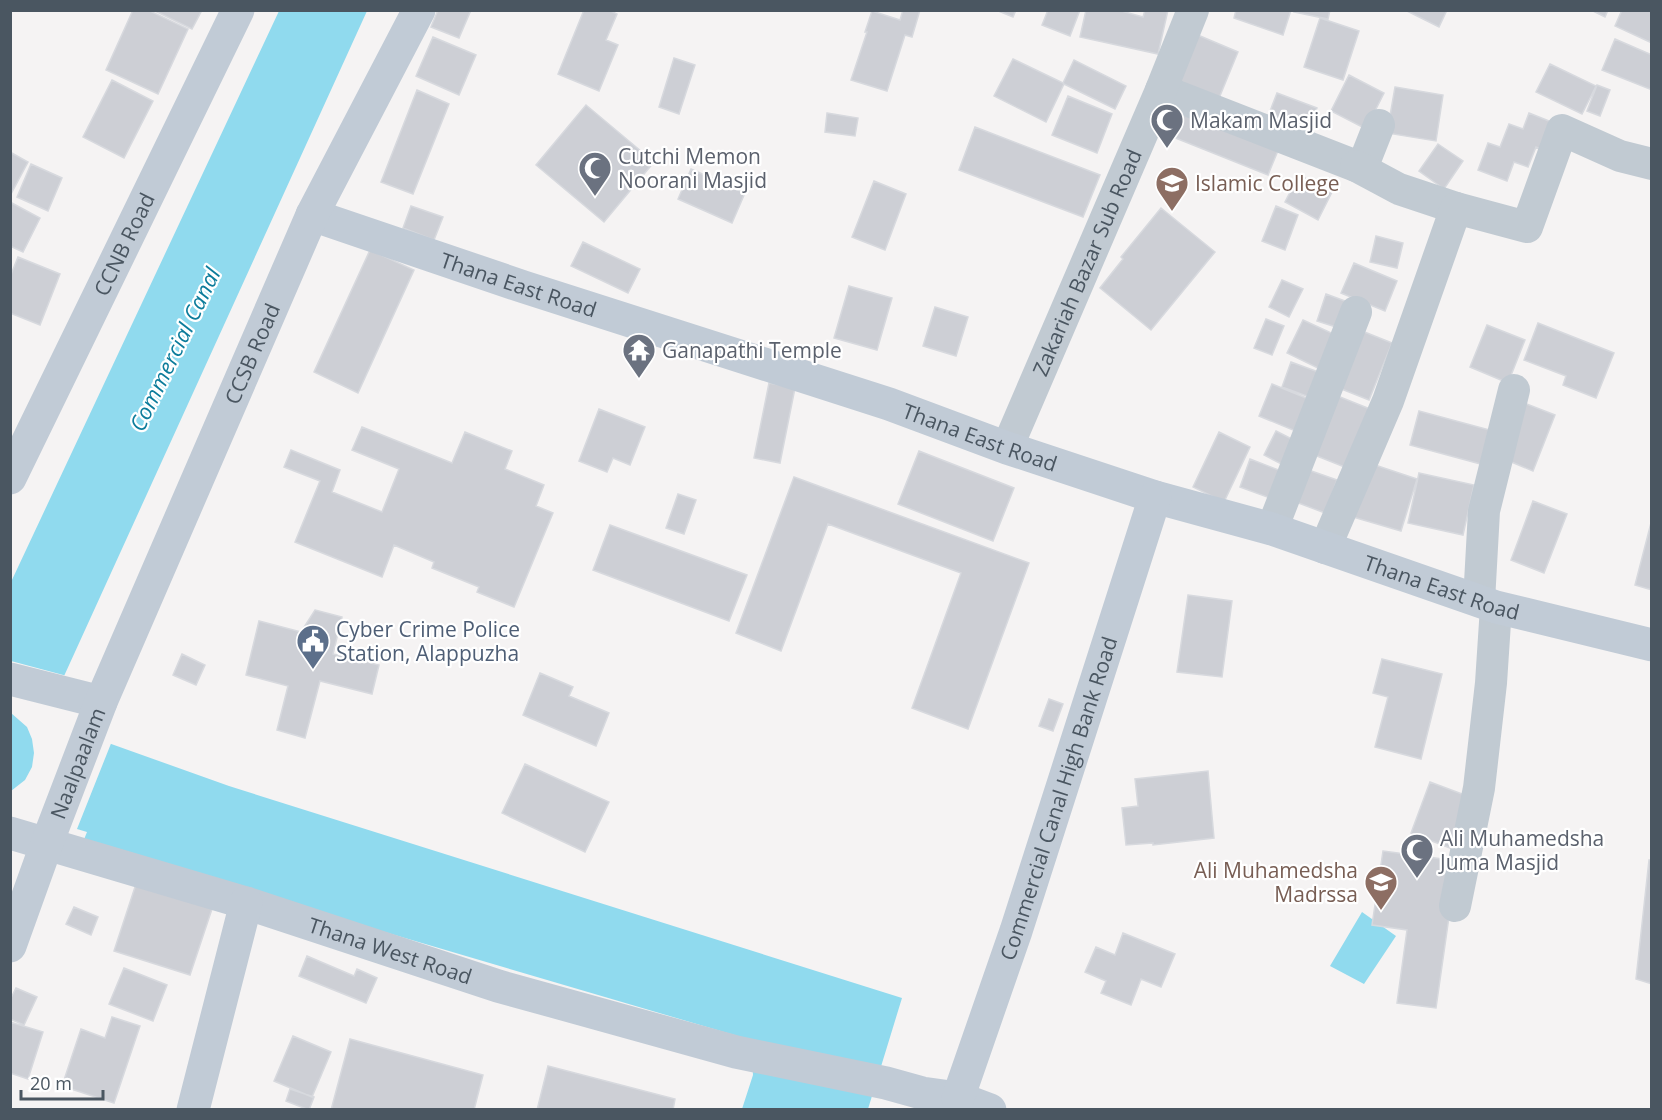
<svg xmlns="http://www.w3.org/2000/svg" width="1662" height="1120" viewBox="0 0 1662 1120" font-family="'Open Sans',sans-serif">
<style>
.water{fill:#90daee}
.pier{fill:#f5f3f3}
.building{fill:#cdcfd5;stroke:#d7d9de;stroke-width:1.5}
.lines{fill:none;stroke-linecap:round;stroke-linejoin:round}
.street{stroke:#c1cad2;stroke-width:32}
.secondary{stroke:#c1cbd6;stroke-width:33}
.labels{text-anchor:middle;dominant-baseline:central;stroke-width:4.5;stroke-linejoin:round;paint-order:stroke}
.worship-label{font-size:21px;fill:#5b616d;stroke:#fff;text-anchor:start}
.education-label{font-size:21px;fill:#785e54;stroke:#fff;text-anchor:start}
.street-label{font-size:21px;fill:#4a5661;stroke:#fff}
.service-label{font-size:21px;fill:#4e5e75;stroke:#fff;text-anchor:start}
.water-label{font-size:22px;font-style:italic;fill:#0c7c9b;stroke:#fff}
</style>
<rect width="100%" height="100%" fill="#f5f3f3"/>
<path class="water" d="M279 11H367L44 720 229 786 902 998 868 1109H742L753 1075 751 1040 11 822V582Z
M1362 912 1396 936 1364 984 1330 966Z"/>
<path class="pier" d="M11 661 67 676 48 718 112 741 77 829 87 832 81 847 10 825 11 791 25 780 32 767 34 753 32 739 27 727 11 713Z"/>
<path class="building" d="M133 10H148L188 29 158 94 106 70Z
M153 10H202L192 29Z
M438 10H471L459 38 431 27Z
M584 10H609L617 14 606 40 618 45 599 91 558 74Z
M903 10H920L912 37 905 35 887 91 851 80 867 32H865L872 11 900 20Z
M996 10H1016L1013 17Z
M1048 10H1080L1070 36 1042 25Z
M1086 10H1118L1143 17 1145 10H1168L1158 54 1080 37Z
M1236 10H1291L1283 35 1234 18Z
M1295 10H1330L1328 19 1294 12Z
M1405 10H1447L1439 27Z
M1591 10H1608L1605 17Z
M1622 10H1652V43L1615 26Z
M1320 18 1359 31 1343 80 1304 67Z
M1193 33 1238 52 1215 108 1170 89Z
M433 37 476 55 459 95 416 76Z
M1615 39 1652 55V90L1602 70Z
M674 58 695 65 679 114 659 107Z
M1013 59 1063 83 1074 60 1126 86 1115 109 1064 84 1046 122 994 96Z
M1550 64 1596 86 1582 114 1536 92Z
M1349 75 1384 93 1366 129 1331 111Z
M112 80 153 101 124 158 83 137Z
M1597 85 1610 90 1600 116 1587 111Z
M1395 87 1443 95 1436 141 1387 133Z
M417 90 449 104 413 194 381 182Z
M1277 93 1317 108 1307 134 1267 119Z
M1068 96 1112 114 1097 153 1052 135Z
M1171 96 1282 141 1268 175 1158 131Z
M586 105 654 162 604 222 536 165Z
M827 113 858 118 855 136 825 132Z
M1529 113 1559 125 1549 152 1536 147 1528 167 1514 162 1507 181 1478 170 1488 143 1500 147 1509 124 1523 129Z
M975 127 1100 175 1083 217 959 170Z
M1438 144 1463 161 1444 189 1419 171Z
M10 152 28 162 11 194H10Z
M31 164 62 178 48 211 17 197Z
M691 169 745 193 732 223 678 199Z
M1299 175 1332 192 1318 220 1285 202Z
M874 181 906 194 885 250 852 237Z
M10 202 40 218 23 252 10 246Z
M411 206 443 217 434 240 403 228Z
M1276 206 1298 215 1285 250 1262 241Z
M1161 208 1215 252 1151 330 1100 288 1123 259 1121 257Z
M1376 236 1403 243 1397 268 1370 262Z
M583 242 640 269 628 293 571 266Z
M370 250 414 270 358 393 314 372Z
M18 257 60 274 40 325 10 313V277Z
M1354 263 1397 281 1385 311 1341 293Z
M1282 280 1303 289 1289 317 1269 307Z
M849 286 892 298 877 350 834 338Z
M1326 294 1345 301 1336 327 1317 321Z
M935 307 968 317 956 356 923 346Z
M1266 319 1284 326 1272 355 1254 348Z
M1303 320 1338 336 1322 370 1287 353Z
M1538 323 1614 353 1596 398 1563 385 1566 376 1524 360Z
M1487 325 1525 340 1508 383 1470 367Z
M1357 329 1392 343 1369 400 1334 386Z
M1291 362 1321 373 1312 398 1282 387Z
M769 383 795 388 780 463 754 458Z
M1272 384 1311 400 1298 432 1259 416Z
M1330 393 1370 409 1347 468 1307 452Z
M1524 403 1555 415 1533 471 1502 458Z
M599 409 645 427 630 465 613 458 607 472 579 461Z
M1419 411 1497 432 1488 466 1410 445Z
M362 427 452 463 465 432 512 451 505 469 544 485 536 506 553 513 514 607 477 592 479 587 432 568 434 562 394 545 382 577 295 542 320 481 284 467 291 450 340 470 332 492 382 512 399 469 352 450Z
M1276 431 1300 443 1289 468 1264 455Z
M1219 432 1250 447 1224 502 1193 487Z
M919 451 1014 488 993 541 898 504Z
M1250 459 1289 474 1278 501 1240 487Z
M1369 463 1417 479 1401 531 1353 517Z
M1300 467 1337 480 1325 513 1288 499Z
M1419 473 1474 485 1463 535 1408 523Z
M794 477 1029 563 968 729 912 708 961 573 828 524 781 651 736 633Z
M678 494 696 500 684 534 666 528Z
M1533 501 1567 514 1544 573 1511 560Z
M1652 519V590L1635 585Z
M610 525 747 575 729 621 593 570Z
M1188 595 1232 601 1222 677 1177 672Z
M315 610 342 617 333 654 379 665 372 694 320 681 305 738 277 730 288 686 246 675 259 621 301 632Z
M182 654 205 665 196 685 173 675Z
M1382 659 1442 674 1421 759 1375 747 1388 697 1373 693Z
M540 673 573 687 569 696 609 713 596 746 523 715Z
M1049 699 1063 704 1053 731 1039 726Z
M525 764 609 802 585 852 502 813Z
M1208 771 1214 838 1153 845V843L1126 845 1122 808 1138 806 1135 779Z
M1430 782 1470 797 1450 848 1411 833Z
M1383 851 1457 861 1436 1008 1397 1003 1407 930 1372 925Z
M1649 860H1652V984L1636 979Z
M137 881 213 906 190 975 114 951Z
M74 907 98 917 91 935 66 924Z
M1123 933 1175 954 1161 987 1141 979 1131 1005 1101 993 1106 981 1085 972 1096 947 1115 955Z
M307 956 354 976 357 969 377 978 366 1003 299 976Z
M124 968 167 985 153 1021 109 1004Z
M16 988 37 997 24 1025 10 1019V1000Z
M112 1017 140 1026 114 1103 62 1086 81 1029 105 1038Z
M10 1022 43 1032 28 1079 10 1073Z
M293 1036 331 1052 312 1097 274 1081Z
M350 1039 483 1075 474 1110H331Z
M548 1066 675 1099 673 1110H537Z
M290 1089 314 1097 309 1110 286 1101Z"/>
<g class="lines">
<g class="street">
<path d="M1161 90 1356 166 1364 163 1379 125"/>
<path d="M1356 166 1399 189 1456 208"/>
<path id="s1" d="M1007 448 1161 90 1193 10"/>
<path d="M1272 529 1356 312"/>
<path d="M1325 548 1388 401 1456 208 1527 227 1562 130 1620 156 1652 164"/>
<path d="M1479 601 1484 511 1514 390"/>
<path d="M1455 906 1479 788 1491 683 1496 607"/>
</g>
<g class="secondary">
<path id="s2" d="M312 215 524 287 889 404 1007 448 1155 497 1272 529 1496 607 1652 645"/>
<path id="s3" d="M10 478 238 10"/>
<path d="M10 679 101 702"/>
<path id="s4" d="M10 833 246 903 498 986 736 1052 886 1083 922 1093 958 1098 990 1110"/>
<path id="s5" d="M10 946 47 843 101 702 312 215 419 10"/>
<path id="s6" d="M958 1098 1016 931 1155 497"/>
<path d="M193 1110 246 903"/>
</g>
</g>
<defs>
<symbol id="mosque-pin" viewBox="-11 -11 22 30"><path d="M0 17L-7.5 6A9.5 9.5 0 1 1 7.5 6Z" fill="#6b7280" stroke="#fff"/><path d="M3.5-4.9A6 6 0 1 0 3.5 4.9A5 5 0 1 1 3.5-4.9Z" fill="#fff"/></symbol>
<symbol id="university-pin" viewBox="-11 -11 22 30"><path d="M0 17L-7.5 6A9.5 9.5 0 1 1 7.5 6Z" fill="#8d6e63" stroke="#fff"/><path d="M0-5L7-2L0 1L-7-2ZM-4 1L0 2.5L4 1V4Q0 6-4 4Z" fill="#fff"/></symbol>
<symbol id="temple-pin" viewBox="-11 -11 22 30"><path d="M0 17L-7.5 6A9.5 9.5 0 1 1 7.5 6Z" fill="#6b7280" stroke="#fff"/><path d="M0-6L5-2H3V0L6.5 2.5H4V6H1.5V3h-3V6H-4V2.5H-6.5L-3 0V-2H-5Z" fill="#fff"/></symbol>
<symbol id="civic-pin" viewBox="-11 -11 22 30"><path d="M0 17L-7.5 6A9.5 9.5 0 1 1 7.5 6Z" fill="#5c6f8a" stroke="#fff"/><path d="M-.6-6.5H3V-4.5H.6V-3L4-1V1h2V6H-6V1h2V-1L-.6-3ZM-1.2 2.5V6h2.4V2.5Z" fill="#fff"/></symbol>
<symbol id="school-pin" viewBox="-11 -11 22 30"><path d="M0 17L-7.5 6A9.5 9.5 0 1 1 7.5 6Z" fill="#8d6e63" stroke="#fff"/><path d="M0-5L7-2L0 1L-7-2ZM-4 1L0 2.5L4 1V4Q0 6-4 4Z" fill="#fff"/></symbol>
</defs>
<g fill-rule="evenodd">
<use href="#mosque-pin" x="1148" y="101" width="38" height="52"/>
<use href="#mosque-pin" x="576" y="149" width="38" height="52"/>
<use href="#university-pin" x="1153" y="164" width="38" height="52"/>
<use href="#temple-pin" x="620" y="331" width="38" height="52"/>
<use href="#civic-pin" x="294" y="622" width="38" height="52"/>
<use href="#mosque-pin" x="1398" y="831" width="38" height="52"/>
<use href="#school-pin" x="1362" y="863" width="38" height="52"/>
</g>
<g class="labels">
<g class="worship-label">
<text x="1190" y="120">Makam Masjid</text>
<text x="618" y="156">Cutchi Memon<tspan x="618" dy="24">Noorani Masjid</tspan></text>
<text x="662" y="350">Ganapathi Temple</text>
<text x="1440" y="838">Ali Muhamedsha<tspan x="1440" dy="24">Juma Masjid</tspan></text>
</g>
<g class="education-label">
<text x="1195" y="183">Islamic College</text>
<text x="1358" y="870" text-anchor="end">Ali Muhamedsha<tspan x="1358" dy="24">Madrssa</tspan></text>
</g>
<g class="street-label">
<text stroke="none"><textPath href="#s3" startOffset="260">CCNB Road</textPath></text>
<text stroke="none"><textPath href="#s1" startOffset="202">Zakariah Bazar Sub Road</textPath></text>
<text stroke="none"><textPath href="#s2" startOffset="218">Thana East Road</textPath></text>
<text stroke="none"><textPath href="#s5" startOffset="640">CCSB Road</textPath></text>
<text stroke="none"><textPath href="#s2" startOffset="704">Thana East Road</textPath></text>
<text stroke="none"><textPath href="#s2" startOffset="1190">Thana East Road</textPath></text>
<text stroke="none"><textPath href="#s5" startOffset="195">Naalpaalam</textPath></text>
<text stroke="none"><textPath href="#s6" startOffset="316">Commercial Canal High Bank Road</textPath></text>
<text stroke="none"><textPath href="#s4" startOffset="398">Thana West Road</textPath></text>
</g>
<g class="service-label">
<text x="336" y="629">Cyber Crime Police<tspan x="336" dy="24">Station, Alappuzha</tspan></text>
</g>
<g class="water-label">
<text transform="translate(174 349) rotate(-64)">Commercial Canal</text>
</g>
</g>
<rect width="1662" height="1120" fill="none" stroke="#4a5661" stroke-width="24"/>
<path d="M21 1090v9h82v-9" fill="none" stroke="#4a5661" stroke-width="3"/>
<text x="30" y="1090" font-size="18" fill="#4a5661" stroke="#ffffff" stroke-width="4.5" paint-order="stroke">20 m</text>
</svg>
